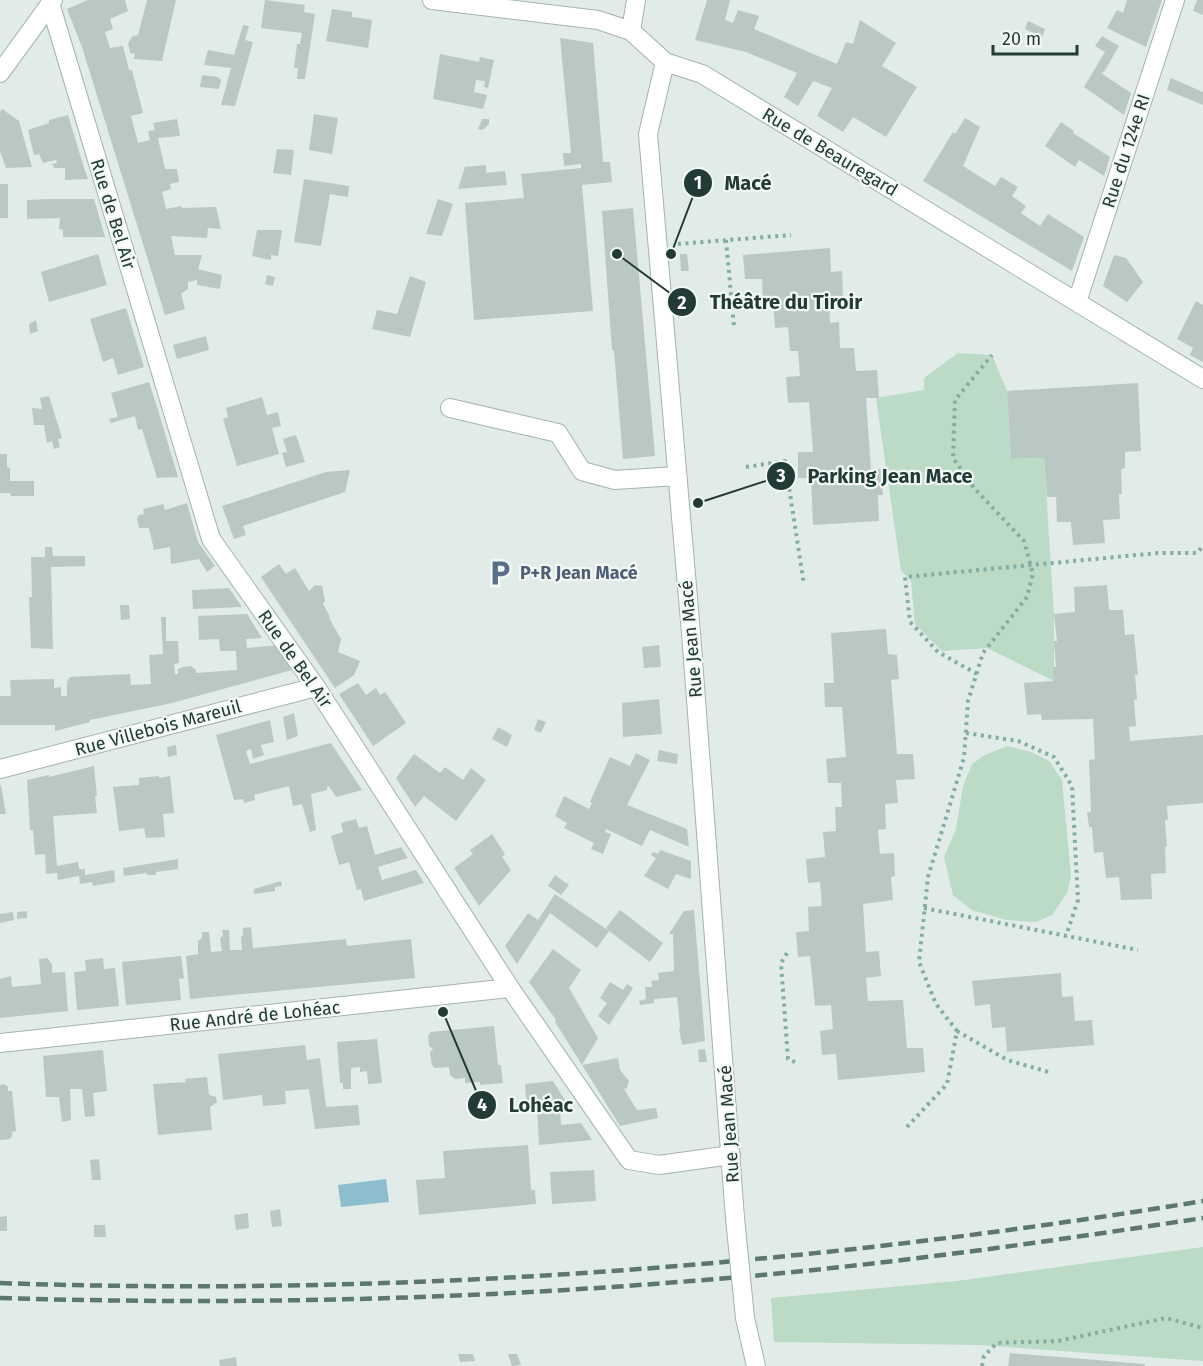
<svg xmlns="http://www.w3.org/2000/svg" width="1203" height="1366" viewBox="0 0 1203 1366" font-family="'Fira Sans',sans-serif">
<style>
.green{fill:#bbdbc6}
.water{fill:#8cbecd}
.building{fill:#bac8c4}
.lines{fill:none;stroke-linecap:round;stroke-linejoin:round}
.minor-casing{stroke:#a4b3ae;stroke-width:20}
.path{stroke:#83ada3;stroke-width:4;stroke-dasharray:3 4.5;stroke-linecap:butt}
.minor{stroke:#fff;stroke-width:18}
.rail{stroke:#5d7671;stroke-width:4.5;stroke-dasharray:12 6;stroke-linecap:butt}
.minor-bridge-casing{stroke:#a4b3ae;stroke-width:20;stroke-linecap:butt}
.minor-bridge{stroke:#fff;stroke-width:18}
.labels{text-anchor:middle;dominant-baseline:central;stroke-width:4.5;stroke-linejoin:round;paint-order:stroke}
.street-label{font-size:18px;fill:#233b36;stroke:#f2f8f5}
.service-label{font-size:18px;font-weight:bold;fill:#4e5e75;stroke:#f2f8f5;text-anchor:start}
.leader{fill:none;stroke:#233b36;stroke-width:2}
.callout-dot{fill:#233b36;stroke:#f2f8f5;stroke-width:2}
.mark-label{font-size:18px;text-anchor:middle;font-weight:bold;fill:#fff}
.callout-label{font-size:20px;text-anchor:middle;font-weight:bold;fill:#233b36;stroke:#f2f8f5;stroke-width:4.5;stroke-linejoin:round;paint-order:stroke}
</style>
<rect width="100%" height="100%" fill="#e1ebe7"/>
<path class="green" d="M958 353 992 355 1007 391 1011 459 1044 458 1054 614V681L987 648 942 651 915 624 911 580 901 571 876 398 924 390V378Z
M1007 746 1031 752 1049 761 1062 780 1071 876 1067 893 1052 915 1036 922 1006 920 972 910 953 895 944 857 956 829 963 786 972 764 985 755Z
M1203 1247V1361L979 1345 774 1342 771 1298 957 1281Z"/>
<path class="water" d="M386 1179 389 1202 341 1207 338 1185Z"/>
<path class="building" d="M88 0H125L128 11 110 19 113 29 105 32 110 48 123 46 129 70H132L143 113 131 116 138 143 150 140 148 131 155 130 153 123 177 119 180 136 158 138 165 169H177L179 182 170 184 171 189 162 192 166 209 181 206 182 208 216 207 221 229 208 228 207 238 171 236 175 255H202L198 269 222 275 220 289 197 285V280L188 282V289L181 294 185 309 165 315 82 47 67 9Z
M147 0H176L162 61 134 59 135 54 130 53 128 43 133 36 138 35Z
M265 0 305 5 304 12 315 14 305 79H297L298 68H294L297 44H300L302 33 261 28Z
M707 0H730L725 20 733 23 738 10 759 16 754 29 837 64 846 42 853 44 860 20 896 43 882 66 917 87 886 137 853 117 843 132 817 116 832 88 813 81 798 106 784 97 797 73 746 52 695 40Z
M1127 0H1162L1146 47 1107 28 1117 10 1123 13Z
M1197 0H1203V15L1193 11Z
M332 9 352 12V17L372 20 368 48 326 41Z
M1028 21 1045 29 1042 37 1025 29Z
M243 25 249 26 245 40 253 42 235 106 221 105 231 68 204 65 208 50 234 55Z
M1102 36 1119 46 1104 72 1101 73 1131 93 1124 115 1084 87 1105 52 1095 46Z
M560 38 593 43 603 162H610L612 182 582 185 593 311 474 320 465 203 524 198 521 174 581 168V164L564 166 563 153H571Z
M440 54 479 62 480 57 494 60 488 88 484 87 485 81 476 80 474 92 487 95 483 109 433 99Z
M202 75 218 77 221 80 219 89 200 87Z
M1171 78 1203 92V105L1167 90Z
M2 109 19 121 32 167 6 168 0 151V112Z
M314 114 338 118 332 154 309 150Z
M68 115 84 168 88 179 65 180V168H54L52 164 57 163 56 160 43 163 39 154 34 155 28 130 49 123V120Z
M965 118 980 127 963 166 995 186 1001 177 1018 187 1012 196 1026 206 1021 213 1040 226 1048 214 1084 237 1072 271 923 181 953 132 955 134Z
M482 119H489V124L484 129 481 130 478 129Z
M1061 122 1074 131 1073 133 1110 157 1104 176 1079 160 1075 167 1045 146Z
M277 149 294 150 291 175 273 173Z
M486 165V173L505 171 507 185 458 189 465 167Z
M304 179 349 186 348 197 330 194 321 246 294 242Z
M0 184H8V218H0Z
M50 199H94L105 237H63V230L59 229 60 218 27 219V200Z
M438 199 453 204 442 236 426 234Z
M633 208 655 456 623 459 614 351 612 350 602 211Z
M257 230H282L278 256 271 255V260L252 256Z
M830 248 831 272 842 271 843 297 829 298 830 323 839 322 840 348H854L856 371 877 370 879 398H866L871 470 881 469 883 495H878L879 521 813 525 811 478H798V452H813L809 402 788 403 786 377 800 376 798 351H790L788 327 775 328 773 302 763 303 762 279H745L743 255Z
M98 254 107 285 49 302 41 272Z
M680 254H687L689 271H681Z
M1114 255 1126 258 1143 282 1127 302 1103 286Z
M267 275 275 277 273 286 265 284Z
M410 276 426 282 410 337 372 329 377 310 397 314Z
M1196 301 1203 305V362L1190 355 1193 348 1177 339Z
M126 308 144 367 118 375 113 358 103 362 90 319Z
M36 320 38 331 30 334 29 324Z
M206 336 209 350 177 359 173 345Z
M149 382 158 410 178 477 157 478 142 429 138 430 135 416 111 423 109 419 118 417 111 393Z
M1138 383 1141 451 1125 452V468L1121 469 1122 494H1119L1120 519 1103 520 1105 543 1073 545 1071 522H1057L1056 497H1047L1044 458 1011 459 1007 391Z
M49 396 62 438 58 439 60 447 54 449 52 441 47 443 44 425H34L32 408 42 409 40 398Z
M262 397 267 415 278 412 281 426 272 428 279 454 237 466 223 419 228 417 226 408Z
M296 435 305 462 286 467 282 453 287 452 283 439Z
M0 454H7V467L10 468V481H34V496H11L10 493H0Z
M350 470 345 492 243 526 246 535 234 539 222 506 326 472Z
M187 503 198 542 215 566 207 572 199 559 171 564 170 547 154 550 149 528H139L137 519 139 515 144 514 143 509 163 504 165 510Z
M45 547H52L53 556H85V566L51 567 53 649 31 648 29 597H32L31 557H45Z
M279 564 286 574 295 568 309 591 315 585 322 586 325 601 323 604 330 617 329 618 341 639 338 652 360 661 354 675 335 688 261 577Z
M1107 585 1109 610H1123L1125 635 1134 634 1138 675 1135 674 1137 699 1134 700 1136 726 1129 727 1130 741 1203 735V803L1167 806 1168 820H1165L1167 846 1165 847 1166 873 1151 874 1152 899 1121 900 1119 877 1106 878 1103 852 1094 853 1092 827H1089L1087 812H1091L1089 760 1095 759 1093 719 1042 720 1041 714 1027 715 1024 683 1054 681 1053 667H1056L1054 641H1057L1054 614 1075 612 1074 587Z
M229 588 242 607 193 609 192 590Z
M120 605H129L130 619 121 620Z
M247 614 262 638 246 639 247 648 279 645 292 670 172 703 90 720V722L55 731V725H0V696H11L10 680 54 679V688L61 687V696H67V682L70 677 130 674 131 685 151 684 149 655 163 654 161 617H166V641H178L179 663 174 664 175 674H178V669L183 667 191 666 196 670V673L237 670 236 651H220L219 639 199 640 198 616Z
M886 629 888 654 897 655 899 679 891 680 897 754H913L915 779 896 780 898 803 885 804 886 829 878 830 880 854 894 853 895 876 891 877 893 900 863 904 866 952 879 951 881 976 866 978 868 1001 903 1000 907 1048H923L925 1072 838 1080 836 1054 822 1055 820 1031 833 1029 831 1005 815 1006 810 956 798 957 796 932 809 931 808 907 822 906 820 882 808 883 806 859 825 857 823 832 836 831 835 807H842L841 783H828L826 759 846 757 842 707H825L824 683H834L831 633Z
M659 645 661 667 644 668 642 647Z
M358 683 366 695 376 688 380 695 385 692 406 723 373 746 339 694Z
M659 699 662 734 623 737 622 703Z
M294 713 298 736 287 740 283 717Z
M538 719 546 722 541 733 534 730Z
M270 720 274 742 261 745 264 755 253 759 251 749 246 751 250 764 331 743 362 790 336 797 329 786 327 787V790L311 794 316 830 310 832 302 804 293 806 289 786 254 795 255 800 244 803 243 799 234 800 216 735Z
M498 727 512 735 507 747 492 739Z
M176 745 177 755 168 757 167 747Z
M659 750 678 754 677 764 657 761Z
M636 753 650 760 627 805 687 829 689 847 650 830 642 846 606 829 605 832 611 834 603 854 591 849 594 843 564 828 567 823 555 816 564 796 589 809 592 803 590 802 610 757 630 766Z
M414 754 440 773 445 767 463 780 471 768 486 780 456 821 424 796 415 807 396 778Z
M94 766 97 796H95L97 813 53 816 57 866 78 862 79 869H85V875L114 870 115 882 93 886 92 882 80 884 79 876 58 880 57 873 46 874 45 854 35 855 33 830H30L27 780 49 775V777Z
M159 776V778L170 776 174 813 163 814 165 837 146 838 144 828 119 831 113 787 139 785V778Z
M1 785 6 814H0V786Z
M356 819 359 828 367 826 375 855 401 847 408 858 378 867 382 880 416 870 424 883 364 901 361 889 357 890 349 862 339 865 331 836 343 832 341 823Z
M492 834 505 854 502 857 511 870 479 906 454 868 473 854 470 850Z
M660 850 691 861V879L676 874 668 889 644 876 656 858 651 855 653 852 658 854Z
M178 859V869L156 872V875H147V873L124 876 123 868Z
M555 875 569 885 561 895 548 886Z
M281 881 282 886 275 887V891L254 894V889Z
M555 894 609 931 606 928 620 910 663 943 650 962 609 931 597 948 550 913 517 964 505 946 528 913 538 920Z
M694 910 705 1041 682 1045 679 1029 680 1026 677 997 654 999V1003L640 1005 639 1001 646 999 645 987H652L651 981 659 980 658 973 674 971 673 934H669L684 911Z
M27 911V918L17 919V912Z
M13 912 14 920 0 923V914Z
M251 927 253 948 346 939 347 946 411 939 415 978 190 999 186 956 198 954V941L202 938V932H209L211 952 222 951 220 938 223 936 222 930H229L230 950H242L241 937 243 935V928Z
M553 949 581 970 569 988 598 1038 582 1065 555 1022 556 1020 529 982Z
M181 956 184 978 179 979 181 1000 126 1005 122 962Z
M47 958 52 964V973L65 972 68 1011 0 1018V979L11 976 12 987 41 984 39 959Z
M103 958 104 969 115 968 119 1006 77 1010 74 972 86 971 85 960Z
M1061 973 1062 997 1073 996 1075 1021 1092 1020 1094 1045 1007 1052 1005 1027 992 1028 990 1004 975 1006 972 981Z
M610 982 623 990 627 984 633 988 609 1025 598 1016 607 1003 600 998Z
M494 1026 498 1065H501L503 1083 480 1085V1082L465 1083V1078L455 1079 450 1075 449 1067 435 1068 432 1065 430 1052 433 1049 429 1046 428 1036 431 1032Z
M377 1039 382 1083 368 1084 367 1071 360 1072V1067L351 1068V1089H343V1083H340L337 1042Z
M305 1045 307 1060 320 1058 326 1107 358 1105 360 1125 315 1129 309 1089 285 1091 286 1104 263 1106 262 1095 223 1100 218 1054Z
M705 1049 707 1062H699L698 1050Z
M103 1050 107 1091 93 1093 95 1116 85 1117 82 1089H70L71 1120 62 1122 59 1097H46L43 1056Z
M618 1058 620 1070 629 1081 627 1088 624 1089 637 1110 656 1108 658 1118 620 1126 582 1065Z
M207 1077 209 1095 216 1097 217 1102 210 1107 212 1130 158 1135 153 1084 186 1082 185 1079Z
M553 1081 568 1105 560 1106 561 1125 581 1123 592 1140 539 1145 537 1108H527L525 1084Z
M4 1084 8 1087V1091H12L16 1131 12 1132V1136L10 1139 0 1140V1085Z
M528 1145 531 1190H535L536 1204 419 1215 416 1180 445 1178 443 1151Z
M99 1159 101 1180H92L90 1160Z
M594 1170 596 1201 552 1204 550 1172Z
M280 1209 282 1226 272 1227 270 1211Z
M248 1213 249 1228 236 1230 234 1215Z
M7 1216V1231H0V1217Z
M94 1225H105L106 1237H94Z
M1010 1353 1145 1364V1366H1008Z
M458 1354H473L475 1361 460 1362Z
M508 1354H517L521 1365 512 1366Z
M236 1357 237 1366H220L219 1360Z"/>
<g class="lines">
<defs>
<path id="minor" d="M432 0 598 20 631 31 665 62 702 74 1203 379
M50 3 211 539 316 687 510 988 629 1160 659 1165 731 1155
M631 31 636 0
M665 62 648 134 691 633 735 1218
M0 73 53 0
M1077 302 1175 0
M450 408 558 433 582 471 615 480 677 476
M0 769 316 687
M0 1043 510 988
M745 1318 756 1366"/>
</defs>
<use href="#minor" class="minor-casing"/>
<path class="path" d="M726 240 734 327
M678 244 791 235
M746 467 785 461 804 585
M977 674 938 652 910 622 905 577 1158 553H1197L1203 546
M966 733 1018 741 1054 757 1072 786 1078 900 1066 936
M924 908 1138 950
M787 953 781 963 788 1059 795 1062
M957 1031 1007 1060 1052 1073
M907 1127 947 1084 957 1031 936 1004 919 962 928 877 964 758 968 701 983 653 1027 597 1033 574 1024 541 974 488 953 458 955 400 992 355
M982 1366 984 1356 997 1343 1058 1341 1166 1318 1203 1328"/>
<use href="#minor" class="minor"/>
<path class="rail" d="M0 1283C403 1297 806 1266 1203 1201
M0 1298C231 1305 461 1300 691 1281 863 1268 1033 1244 1203 1218"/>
<defs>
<path id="minor-bridge" d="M735 1218 745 1318"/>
</defs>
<use href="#minor-bridge" class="minor-bridge-casing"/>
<use href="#minor-bridge" class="minor-bridge"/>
</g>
<defs>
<symbol id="parking-bare" viewBox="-9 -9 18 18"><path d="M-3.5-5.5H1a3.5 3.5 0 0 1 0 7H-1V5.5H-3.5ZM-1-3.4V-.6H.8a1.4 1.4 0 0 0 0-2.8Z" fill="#5c6f8a" stroke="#f2f8f5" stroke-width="2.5" paint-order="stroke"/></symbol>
</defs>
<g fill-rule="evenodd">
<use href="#parking-bare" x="481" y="554" width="38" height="38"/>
</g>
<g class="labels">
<g class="street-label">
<text transform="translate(1126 151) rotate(-72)">Rue du 124e RI</text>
<text transform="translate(830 152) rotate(31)">Rue de Beauregard</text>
<text transform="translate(113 214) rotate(73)">Rue de Bel Air</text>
<text transform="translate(691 639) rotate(-95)">Rue Jean Macé</text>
<text transform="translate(295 659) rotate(55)">Rue de Bel Air</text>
<text transform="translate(158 728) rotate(-15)">Rue Villebois Mareuil</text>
<text transform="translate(255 1016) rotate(-6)">Rue André de Lohéac</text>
<text transform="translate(729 1124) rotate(-94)">Rue Jean Macé</text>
</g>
<g class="service-label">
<text x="520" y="573">P+R Jean Macé</text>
</g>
</g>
<path class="leader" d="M671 254L698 183M617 254L682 302M698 503L781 476M443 1012L482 1105"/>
<g class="callout-dot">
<circle cx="671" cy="254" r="6"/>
<circle cx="617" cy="254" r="6"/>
<circle cx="698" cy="503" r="6"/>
<circle cx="443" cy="1012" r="6"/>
<circle cx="698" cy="183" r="15"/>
<circle cx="682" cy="302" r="15"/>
<circle cx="781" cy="476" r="15"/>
<circle cx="482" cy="1105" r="15"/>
</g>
<g class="mark-label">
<text x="698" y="189">1</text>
<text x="682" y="309">2</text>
<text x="781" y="482">3</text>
<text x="482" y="1111">4</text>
</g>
<g class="callout-label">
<text x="748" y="190">Macé</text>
<text x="786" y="309">Théâtre du Tiroir</text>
<text x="890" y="483">Parking Jean Mace</text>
<text x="541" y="1112">Lohéac</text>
</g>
<path d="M993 45v9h84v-9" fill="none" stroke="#233b36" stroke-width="3"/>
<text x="1002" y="45" font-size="18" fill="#233b36" stroke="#f2f8f5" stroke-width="4.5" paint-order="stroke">20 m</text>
</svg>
